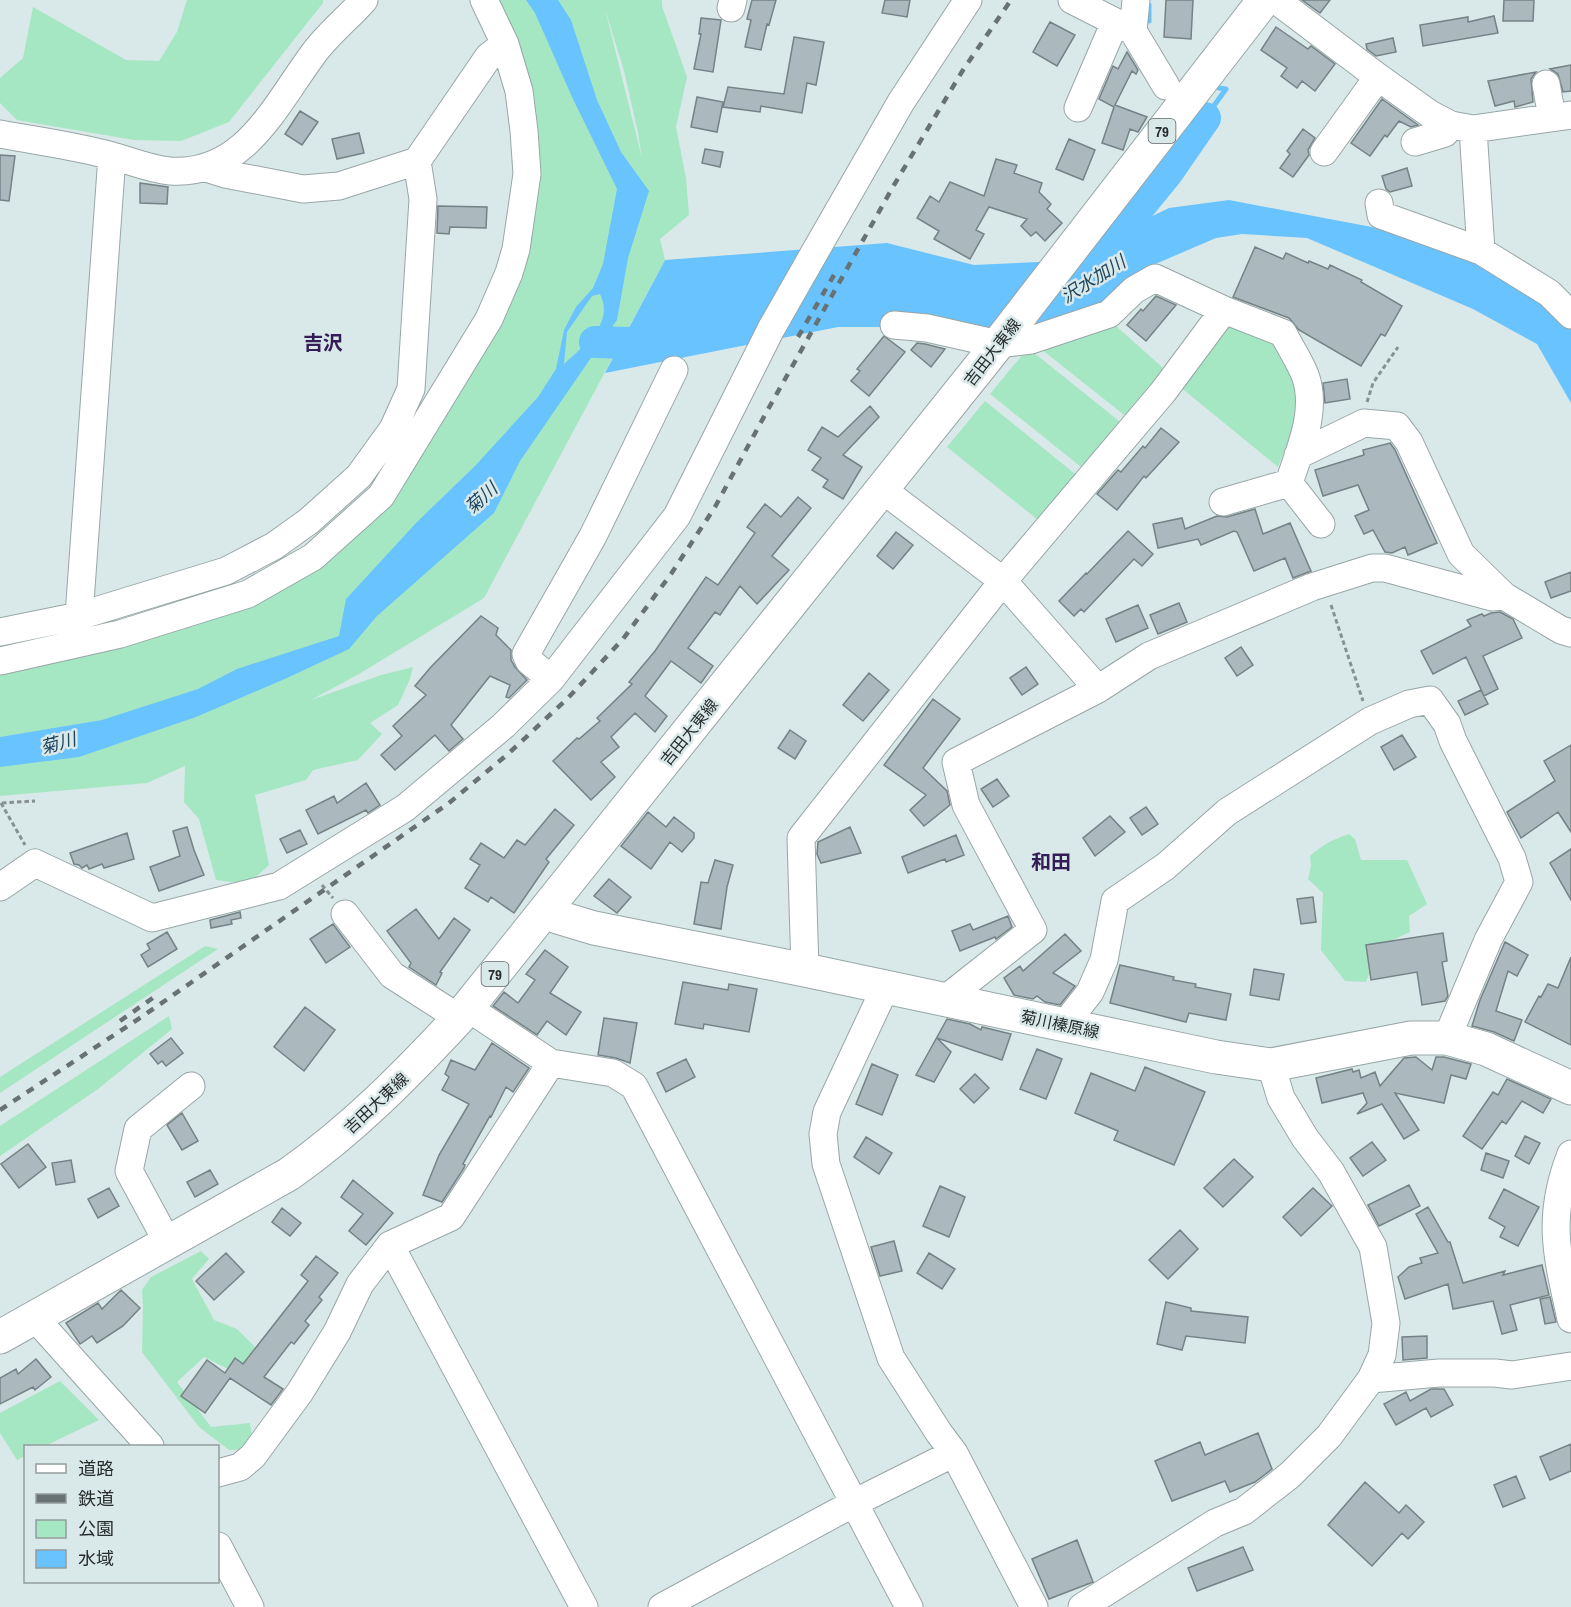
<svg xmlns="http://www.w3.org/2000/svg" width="1571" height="1607" viewBox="0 0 1571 1607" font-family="'Archivo Narrow','Noto Sans JP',sans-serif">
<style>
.green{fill:#a6e7c3;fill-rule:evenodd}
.water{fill:#68c3fe;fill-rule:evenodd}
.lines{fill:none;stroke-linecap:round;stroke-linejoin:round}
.stream{stroke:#68c3fe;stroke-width:5}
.river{stroke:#68c3fe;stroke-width:32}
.building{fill:#abb8bd;stroke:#758286;stroke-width:1.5}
.minor-casing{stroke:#98a6a7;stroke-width:29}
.major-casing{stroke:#98a6a7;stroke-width:35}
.path{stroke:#879191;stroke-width:3;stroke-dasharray:4.5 3;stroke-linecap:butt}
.minor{stroke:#fff;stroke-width:27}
.major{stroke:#fff;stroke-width:33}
.rail{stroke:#697272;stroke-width:4.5;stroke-dasharray:8 8;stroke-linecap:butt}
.labels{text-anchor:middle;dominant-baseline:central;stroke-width:5;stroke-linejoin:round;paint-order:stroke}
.shield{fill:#d9e8e8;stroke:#5c6464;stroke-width:1.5}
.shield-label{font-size:15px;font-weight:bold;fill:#272c2c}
.street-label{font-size:16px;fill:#272c2c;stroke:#d9e8e8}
.water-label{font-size:18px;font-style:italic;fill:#1f455e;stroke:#d9e8e8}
.quarter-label{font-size:20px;font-weight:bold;fill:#341d56;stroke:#d9e8e8}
</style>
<rect width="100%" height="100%" fill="#d9e8e8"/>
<path class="green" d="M187 0H323V3L229 122 181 141 134 140 17 120 0 103V78L23 58 33 7 126 60 159 61 177 32Z
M474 0H662V6L687 77 676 127 686 178 689 215 660 239 665 260 484 598 359 674 311 700 381 675 413 667 410 679 398 705 370 723 382 734 358 760 313 770 306 780 255 795 269 865 248 884 216 880 199 819 184 802 185 766 147 783 0 796V658L248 594 397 486 522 243 521 112ZM605 9 624 71 638 133 642 158Z
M1107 318 1171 375 1133 422 1041 349Z
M1216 323 1282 338 1306 395 1278 467 1174 382Z
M1028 348 1129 429 1091 475 990 394Z
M985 401 1085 482 1048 528 947 447Z
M1349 834 1355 839 1361 860H1407L1427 904 1409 916 1410 932 1380 946 1366 982 1345 981 1321 950 1323 893 1308 879 1311 866 1310 856C1322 845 1334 839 1349 834Z
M205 946 218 949 0 1093V1077Z
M169 1016 172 1029 98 1089 0 1156V1126Z
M201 1251 209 1259 192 1279 214 1320 237 1329 267 1359 234 1372 204 1357 177 1382 211 1427 250 1423 254 1449 229 1450 199 1427 142 1352 143 1307 142 1290 151 1277Z
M60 1381 99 1420 45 1446H26L25 1456 17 1460 0 1433V1413Z"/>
<path class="water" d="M526 0H558L571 20 597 100 621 152 649 191 628 258 617 320 520 461 494 513 377 616 349 649 287 678 196 717 79 757 0 767V737L102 720 198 689 237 669 339 636 346 599 417 522 475 466 538 397 556 369 564 330 576 307 593 288 603 264 617 189 572 97 535 13ZM600 294C615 324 583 346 564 364L567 332 592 296Z
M1229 200 1414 235 1546 295 1571 325V403L1537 344 1473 309 1307 238 1242 234 1216 238 1153 265 1099 305 1045 327H838L605 373 665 260 887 243 974 265 1060 261 1169 208Z"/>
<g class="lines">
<path class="stream" d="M1149 5V21
M1205 118 1226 89 1219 88"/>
<path class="river" d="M1106 268 1118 233 1167 173 1205 118
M595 342 629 343 663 340"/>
</g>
<path class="building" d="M752 0H776L769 25 767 24 761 50 745 47 751 20 747 19Z
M885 0H910L907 17 882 13Z
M1166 0H1193L1191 39 1164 37Z
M1302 0H1330L1320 13Z
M1504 0H1534L1533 21H1503Z
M1494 16 1498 33 1423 46 1420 25 1468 17V22Z
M701 18 721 20 713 72 694 69 701 34H699Z
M1050 22 1075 35 1057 66 1033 52Z
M1276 27 1308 49 1311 46 1335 64 1315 91 1302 81 1297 88 1281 76 1287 68 1261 50Z
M794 37 824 42 816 85 807 83 802 113 761 106 760 112 723 107 728 87 784 94Z
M1393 38 1396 52 1376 56 1367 49 1366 44Z
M1127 52 1138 70 1136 74 1132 71 1115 105 1147 117 1138 132 1130 129 1123 150 1102 143 1114 107 1099 99 1113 66 1118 69Z
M1571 65V91L1563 92 1558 74 1550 69Z
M1536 72 1531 79 1533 102 1515 107 1514 101 1495 106 1488 81Z
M697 97 723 102 717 132 691 127Z
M1382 99 1418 125 1411 127 1399 121 1387 137 1385 135 1370 156 1351 143Z
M300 111 318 122 302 145 285 134Z
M1303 129 1315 138 1308 150 1309 155 1293 177 1280 168 1290 154 1287 151Z
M359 133 364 153 337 159 332 139Z
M1069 139 1095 150 1083 180 1056 169Z
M705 149 723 152 720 167 702 163Z
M0 155 15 156 9 201 0 200Z
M996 159 1017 165 1014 173 1042 183 1039 192 1051 204 1047 209 1062 223 1045 241 1036 232 1031 236 1021 226 1027 219 989 207 976 230 984 234 970 259 934 239 939 231 917 218 930 196 939 202 950 182 984 196Z
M1407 168 1412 186 1390 192 1386 189 1382 176Z
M140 183 168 187 167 204 140 203Z
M438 206 487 207 486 228 450 227 449 234 437 233Z
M1255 247 1283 259 1286 253 1308 263 1309 261 1328 269 1330 265 1362 280 1361 282 1402 306 1385 336 1381 334 1361 366 1299 330 1289 318 1233 297Z
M1156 296 1176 305 1146 341 1127 325 1141 309 1143 311Z
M884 336 905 352 869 396 851 381 860 371 857 369Z
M917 343 925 344 945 349 931 367 911 350Z
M1347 379 1350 399 1325 403 1323 383Z
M870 406 879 417 843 455 862 467 843 499 823 487 828 480 812 470 821 458 808 450 822 427 838 437Z
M1161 428 1179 442 1146 478 1144 476 1117 510 1097 494 1118 470 1121 472 1143 446 1145 448Z
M1390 443 1395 450 1437 543 1408 555 1405 547 1392 553 1385 552 1373 530 1364 534 1355 516 1369 510 1358 485 1323 496 1315 470 1364 455 1363 450Z
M798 497 811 508 772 556 789 570 757 604 740 586 720 615 715 612 688 648 713 666 701 683 671 661 645 696 667 716 655 732 635 713 611 737 619 747 601 762 615 777 591 800 553 761 577 738 579 739 600 721 597 718 632 684 629 682 655 651 706 577 718 585 755 533 747 527 765 504 781 517Z
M1255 509 1263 534 1290 523 1311 571 1293 578 1285 558 1254 571 1237 532 1234 531 1201 545 1198 539 1158 548 1153 524 1182 518 1185 529 1217 516 1227 517Z
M1128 531 1153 554 1142 566 1134 559 1084 612 1081 609 1074 616 1059 601 1086 573 1087 574Z
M896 532 913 545 893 569 877 556Z
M1571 572V591L1551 598 1545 582Z
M1179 603 1187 622 1158 634 1150 615Z
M1138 605 1148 628 1116 642 1106 619Z
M1500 612 1513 619 1522 638 1483 656 1498 689 1484 696 1466 657 1433 674 1421 651 1471 626 1467 620 1482 614 1484 616 1491 613Z
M481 616 498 628 496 635 511 650V660L515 667 527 680 509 698 506 697 510 685 490 676 451 725 463 739 449 751 435 735 395 770 381 755 402 736 393 726 426 695 415 686 430 668Z
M1241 647 1253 665 1237 676 1225 658Z
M1026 667 1038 684 1022 695 1010 678Z
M869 673 889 690 863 721 843 705Z
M1481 690 1488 704 1465 715 1458 701Z
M933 699 960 719 923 768 947 791 950 805 924 826 910 810 926 795 884 765Z
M790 730 806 741 795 759 778 748Z
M1402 735 1416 757 1394 770 1381 747Z
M1571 745V832L1558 812 1521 838 1507 812 1555 781 1544 761Z
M997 779 1009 796 993 807 981 789Z
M366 783 380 805 368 813 366 810 318 834 306 810 334 796 337 803Z
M1146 807 1158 824 1142 835 1130 818Z
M555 809 574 825 546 859 549 862 514 913 491 897 488 902 465 888 480 865 470 859 481 843 504 858 517 840 525 845Z
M648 812 666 827 674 817 694 833V838L682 852 670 842 651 869 621 846Z
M1110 816 1125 832 1095 856 1083 838Z
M187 827 194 850 204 875 159 891 150 867 180 856 173 831Z
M850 827 861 853 821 863 817 854 818 842Z
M300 830 307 844 287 853 280 839Z
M127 833 134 859 104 868 102 864 89 869 87 865 82 868 79 865 74 864 70 853Z
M956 835 964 855 946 862 945 859 908 873 902 857Z
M1571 849V900L1550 863Z
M715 860 733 865 727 887 721 929 694 924 701 882 708 883Z
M609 879 631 897 617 913 594 896Z
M1313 897 1316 922 1301 924 1297 899Z
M416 909 439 939 454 918 470 930 440 972 442 973 436 985 409 967 411 963 387 931Z
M240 912 241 918 231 920 232 924 211 928 210 920Z
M1008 916 1012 927 996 939 995 937 960 951 952 931 970 924 973 930Z
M333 924 350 947 326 963 310 939Z
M167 932 177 949 148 967 141 955 150 949 147 944Z
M1443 933 1447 961 1442 962 1448 996 1445 1001 1422 1005 1417 972 1371 980 1366 945Z
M1065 934 1081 951 1053 973 1075 986 1060 1005 1045 1002 1037 996 1033 999 1014 995 1004 978 1020 966 1023 971Z
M1505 942 1528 955 1517 976 1508 971 1496 1011 1522 1020 1514 1041 1494 1032 1472 1026 1480 1000Z
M545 950 568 967 550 993 581 1012 566 1035 547 1021 537 1035 493 1006 504 992 518 1003 535 980 526 974Z
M1571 957V1045L1525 1022 1539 996 1541 997 1548 984 1558 988Z
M1120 965 1174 977 1173 980 1196 984 1195 987 1231 994 1226 1020 1189 1013 1186 1022 1110 1003Z
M1254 969 1284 974 1279 1000 1250 995Z
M683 982 728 990 729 984 757 989 749 1032 704 1024 703 1029 675 1024Z
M305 1007 335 1030 304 1071 274 1047Z
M604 1018 637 1023 630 1063 616 1058 598 1055Z
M947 1019 970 1024 981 1030 982 1027 1011 1034 1002 1060 937 1038 951 1052 934 1082 916 1075Z
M171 1038 183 1053 166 1066 162 1061 158 1064 150 1054Z
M492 1043 529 1068 513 1092 506 1087 491 1117 490 1116 463 1164 465 1165 464 1168 442 1202 423 1195 439 1155 469 1104 442 1090 449 1077 445 1074 451 1060 475 1070Z
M1037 1049 1062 1059 1046 1099 1020 1089Z
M1416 1057 1432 1070 1436 1057H1444L1471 1064 1466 1079 1451 1075 1444 1103 1395 1093 1419 1130 1404 1139 1382 1104 1357 1114 1367 1103 1363 1093 1322 1103 1316 1078 1352 1069 1353 1072 1359 1070 1361 1078 1375 1072 1380 1086 1404 1058Z
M686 1059 695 1077 666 1092 657 1073Z
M872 1064 898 1075 882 1115 856 1104Z
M1145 1067 1205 1092 1174 1165 1114 1140 1118 1131 1075 1113 1091 1073 1135 1091Z
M975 1074 989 1088 974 1103 960 1089Z
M1507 1079 1551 1099 1543 1113 1522 1101 1506 1124 1502 1121 1482 1149 1463 1136 1493 1092 1498 1095Z
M182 1113 198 1141 182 1150 167 1125Z
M1525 1136 1540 1143 1529 1164 1515 1156Z
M866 1137 892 1153 879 1174 854 1157Z
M1372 1142 1386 1160 1363 1176 1350 1158Z
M28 1144 46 1167 19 1188 1 1164Z
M1486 1153 1509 1161 1503 1178 1481 1170Z
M1234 1159 1253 1177 1223 1207 1204 1188Z
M71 1160 75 1182 56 1185 52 1163Z
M210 1170 218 1184 195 1197 187 1182Z
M353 1180 393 1213 366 1245 349 1231 363 1214 341 1197Z
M1409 1185 1420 1206 1379 1226 1368 1205Z
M940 1186 965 1197 949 1237 923 1226Z
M109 1188 119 1206 98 1218 88 1199Z
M1313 1188 1332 1206 1301 1236 1283 1217Z
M1504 1189 1539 1207 1518 1246 1500 1237 1505 1227 1489 1218Z
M1428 1207 1448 1242H1450L1463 1283 1505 1271 1503 1275 1542 1265 1549 1295 1510 1305 1517 1330 1502 1334 1493 1301 1453 1309 1448 1284 1405 1299 1398 1277 1409 1267 1422 1263 1420 1258 1438 1253 1416 1214Z
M282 1208 301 1223 290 1236 272 1222Z
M1180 1230 1198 1249 1168 1279 1149 1260Z
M894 1241 902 1271 880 1276 871 1247Z
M226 1253 244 1272 214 1300 196 1281Z
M929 1253 955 1269 942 1289 917 1273Z
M316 1256 338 1273 319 1297 322 1300 305 1321 309 1325 294 1344 291 1342 264 1377 283 1389 271 1405 230 1378 205 1413 181 1396 207 1360 225 1373 235 1358 243 1364 308 1281 301 1275Z
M121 1290 140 1308 123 1326 97 1343 92 1336 80 1344 66 1323 98 1303 102 1309Z
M1550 1297 1556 1322 1545 1324 1540 1299Z
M1166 1302 1191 1308V1311L1248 1317 1245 1343 1186 1336 1182 1350 1157 1344Z
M1427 1336V1358L1403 1360 1402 1337Z
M36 1359 51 1377 35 1390 33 1387 0 1404V1378L16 1369 18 1374Z
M1431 1389H1444L1453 1405 1431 1417 1426 1408 1396 1425 1384 1404 1406 1392 1410 1401Z
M1258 1433 1272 1469 1255 1482 1230 1492 1225 1481 1172 1501 1155 1461 1200 1442 1205 1455Z
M1571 1444V1471L1550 1480 1540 1457Z
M1516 1476 1525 1498 1503 1507 1494 1485Z
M1365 1482 1399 1513 1406 1505 1424 1522 1408 1539 1402 1533 1372 1566 1328 1525Z
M1077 1540 1093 1582 1049 1599 1032 1559Z
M1243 1547 1253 1570 1197 1591 1188 1568Z"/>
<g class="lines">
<defs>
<path id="minor" d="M1072 0 1133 31 1136 0
M1276 0 1378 77 1430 114 1451 125 1473 129 1571 115
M731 8 733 0
M1133 31 1166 86
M1546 84 1552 117
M1078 108 1115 22
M1473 129 1481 251 1549 293 1571 315
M0 134C37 141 76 146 112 156 132 161 149 169 170 171 245 176 275 105 314 53 328 34 348 18 364 0
M1415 142 1445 133 1451 125
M1324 152 1378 77
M206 168 225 174 303 189 339 186 417 161 489 56 505 44 484 0
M1379 203 1381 215 1481 251
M894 325 927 328 998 344 1031 340 1109 314 1134 290 1155 278 1224 310 1283 333C1290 347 1299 360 1305 375 1318 410 1300 449 1289 483L1321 524
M1298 455 1364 423 1397 426 1409 442 1461 554 1504 596
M883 490 1003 581 1098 689
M1223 502 1289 483
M79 616 112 156
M0 632 79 616 226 571 274 546 309 521 359 476 393 429 411 389 423 199 417 161
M0 661 120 634 248 594 313 557 381 496 489 319 509 273 516 249 527 174 524 131 519 91 505 44
M551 679 529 661 526 654 593 536 674 370
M0 887 35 863 152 918 279 886 405 808 503 726 551 679 677 516 771 329 812 257 901 102 968 0
M345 914 392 975 459 1018
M805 970 801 838 1003 581 1163 392 1224 310
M885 988 827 1112 823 1134 826 1164 891 1358 939 1433 954 1453 1034 1607
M944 1000 1033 930 966 805 956 762 1098 689 1149 656 1312 587 1372 568H1385L1492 597 1504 596 1561 630 1571 633
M468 1008 551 1063 613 1073 634 1086 909 1607
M1064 1025 1090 992 1104 960 1115 901 1166 866 1227 812 1370 721 1409 704 1430 700 1447 724 1453 741 1512 858 1519 882 1488 940 1447 1038
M1571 1154C1546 1218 1557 1255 1571 1319
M168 1243 129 1171 138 1129 191 1086
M390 1245 584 1607
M35 1318 150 1446
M1371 1379 1439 1373H1495L1512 1375 1571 1366
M218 1473 240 1467 253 1456 300 1392 337 1332 360 1284 390 1245 451 1217 551 1063
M218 1546 250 1607
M662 1607 854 1503 954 1453
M1082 1607 1215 1523 1244 1511 1290 1475 1329 1436 1371 1379 1382 1355 1386 1323 1373 1247 1331 1172 1305 1138 1281 1098 1271 1065"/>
<path id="major" d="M544 913 594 928 805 970 1216 1057 1271 1065 1411 1038H1447L1486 1049 1571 1088
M0 1337 289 1174C353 1129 406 1075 459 1018L998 344 1264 0"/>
</defs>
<use href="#minor" class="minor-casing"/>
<use href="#major" class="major-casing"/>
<path class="path" d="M1367 402 1373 383 1398 347
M1331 605 1363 701
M1 803 25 845
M2 803 35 801
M322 885 333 898"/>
<use href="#minor" class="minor"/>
<use href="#major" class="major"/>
<path class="rail" d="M798 337 834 275
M120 1021 157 995
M0 1110 143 1016 449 803 508 754 568 698 623 639 671 574 715 507 766 413 894 185 963 70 1011 0"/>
</g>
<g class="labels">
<g class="shield">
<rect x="1148.5" y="119" width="27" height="24" rx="4.5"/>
<rect x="481.5" y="962" width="27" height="24" rx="4.5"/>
</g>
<g class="shield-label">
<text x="1162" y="131">79</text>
<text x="495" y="974">79</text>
</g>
<g class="street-label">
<text transform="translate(992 352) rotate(-52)">吉田大東線</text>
<text transform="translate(689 732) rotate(-51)">吉田大東線</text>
<text transform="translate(1060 1024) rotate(12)">菊川榛原線</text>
<text transform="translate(376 1103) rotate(-43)">吉田大東線</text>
</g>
<g class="water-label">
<text transform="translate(1093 279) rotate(-32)">沢水加川</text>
<text transform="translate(481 498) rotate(-42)">菊川</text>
<text transform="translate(58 743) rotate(-15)">菊川</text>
</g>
<g class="quarter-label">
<text x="323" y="342">吉沢</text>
<text x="1051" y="861">和田</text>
</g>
</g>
<rect x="24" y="1445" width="195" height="138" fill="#d9e8e8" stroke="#929d9d" stroke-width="1.5"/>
<rect x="36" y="1464" width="30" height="9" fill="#ffffff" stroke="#929d9d" stroke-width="1.5"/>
<text x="78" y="1475" font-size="18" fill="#272c2c">道路</text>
<rect x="36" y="1494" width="30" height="9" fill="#697272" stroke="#929d9d" stroke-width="1.5"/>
<text x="78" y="1505" font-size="18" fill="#272c2c">鉄道</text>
<rect x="36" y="1520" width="30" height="18" fill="#a6e7c3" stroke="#929d9d" stroke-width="1.5"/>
<text x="78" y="1535" font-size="18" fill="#272c2c">公園</text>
<rect x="36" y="1550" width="30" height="18" fill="#68c3fe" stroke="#929d9d" stroke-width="1.5"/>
<text x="78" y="1565" font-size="18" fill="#272c2c">水域</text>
</svg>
